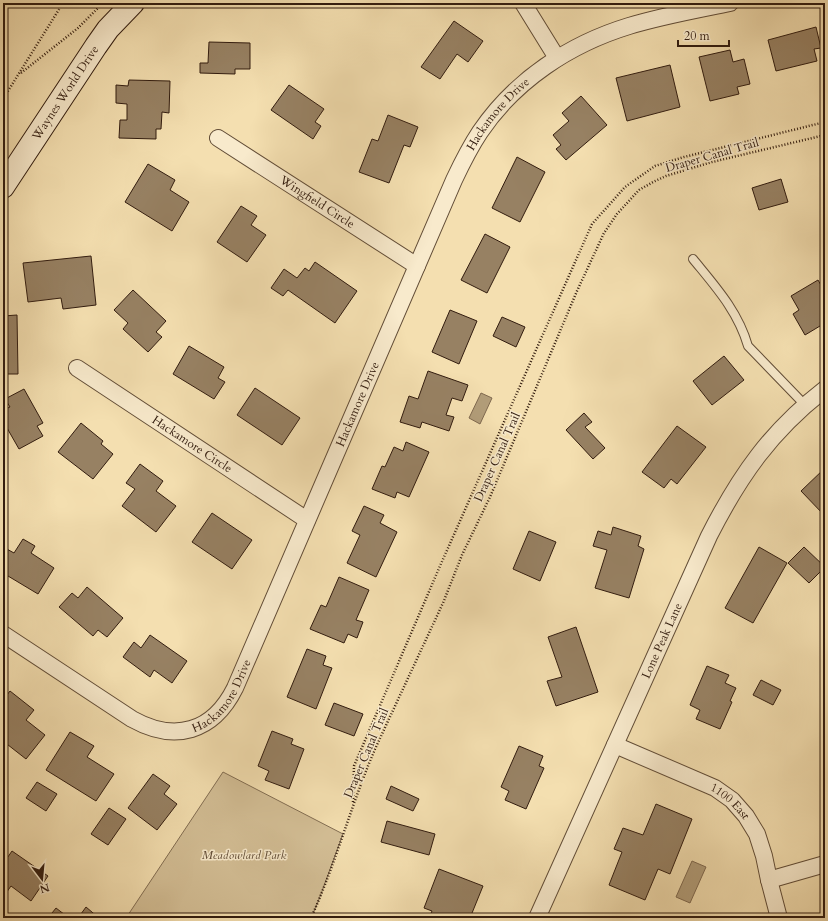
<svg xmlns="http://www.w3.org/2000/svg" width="828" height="921" viewBox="0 0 828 921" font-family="Cardo,serif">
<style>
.green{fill:#d3be95;stroke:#826d52}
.water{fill:#b29d79;stroke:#7f694f}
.building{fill:#978163;stroke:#321c0f}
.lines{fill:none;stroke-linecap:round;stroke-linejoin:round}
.lane-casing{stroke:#624d37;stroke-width:10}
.street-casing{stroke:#624d37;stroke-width:18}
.secondary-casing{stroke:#321c0f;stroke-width:24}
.path{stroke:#321c0f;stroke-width:2.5;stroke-dasharray:1 2;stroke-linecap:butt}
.lane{stroke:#f8eacc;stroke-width:8}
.street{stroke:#f8eacc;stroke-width:16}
.secondary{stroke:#f8eacc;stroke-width:22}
.labels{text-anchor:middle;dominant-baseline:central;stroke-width:3;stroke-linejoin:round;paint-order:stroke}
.street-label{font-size:12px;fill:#321c0f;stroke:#f8eacc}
.park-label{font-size:12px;font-style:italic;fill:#624d37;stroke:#f8eacc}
</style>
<rect width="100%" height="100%" fill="#f4dfb0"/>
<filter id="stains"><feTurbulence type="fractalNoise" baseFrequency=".005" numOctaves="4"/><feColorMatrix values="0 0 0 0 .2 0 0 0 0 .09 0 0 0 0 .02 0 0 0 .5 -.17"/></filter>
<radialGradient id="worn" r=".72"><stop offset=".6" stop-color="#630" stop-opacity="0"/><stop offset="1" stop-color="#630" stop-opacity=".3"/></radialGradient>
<path class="green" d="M223 772 343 834 318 902 311 918H126Z"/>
<path class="water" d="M481 393 492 398 480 424 469 418Z
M692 861 706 867 690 903 676 897Z"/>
<path class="building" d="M454 21 483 41 468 62 457 54 440 79 421 67Z
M816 27 821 48 814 49 817 61 776 71 768 40Z
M209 42 250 43V69H235V74L200 73V63H208Z
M730 50 733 62 744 59 750 84 737 87 739 94 710 101 699 57Z
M670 65 680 107 627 121 616 78Z
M825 71V88L821 72Z
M129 80 170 81 169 113 162 112 161 129H156V139L119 138 120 120H127V104L116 103V85L128 86Z
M289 85 324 109 315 122 321 126 313 139 271 110Z
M581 96 607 125 566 160 556 149 561 145 553 135 569 121 562 113Z
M388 115 418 127 410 147 404 145 389 183 359 172 372 139 378 141Z
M517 157 545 172 520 222 492 208Z
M148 164 175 180 170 190 189 202 172 231 125 202Z
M781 179 788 202 759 210 752 188Z
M241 206 257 216 251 225 266 235 247 262 217 242Z
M485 234 510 247 487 293 461 280Z
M91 256 96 305 63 309 61 298 28 302 23 263Z
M315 262 357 291 335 323 288 290 283 296 271 288 284 269 297 278 305 268 309 271Z
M818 280 825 292V323L805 335 793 314 799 310 791 296Z
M133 290 166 321 156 332 162 337 148 352 123 329 128 323 114 310Z
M450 310 477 321 459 364 432 352Z
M17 315 18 374H3V316Z
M502 317 525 327 516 347 493 336Z
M189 346 224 367 218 378 225 382 214 399 173 374Z
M724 356 744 380 712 405 693 381Z
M428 371 468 385 462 401 452 398 446 415 454 417 449 431 422 422 420 428 400 422 409 396 418 399Z
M255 388 300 418 282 445 237 415Z
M24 389 43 423 37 426 43 436 19 449 3 421V410L10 407 5 399Z
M584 413 592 422 585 427 605 448 593 459 566 430Z
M81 423 103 441 101 444 113 454 93 479 58 452Z
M677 426 706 447 677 484 671 479 664 488 642 472Z
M406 442 429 452 409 497 397 492 395 498 372 489 382 466 385 467 394 447 403 451Z
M140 464 163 481 156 491 176 506 156 532 122 506 135 489 126 483Z
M825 468V514L824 515 801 491Z
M364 506 384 515 380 523 397 532 376 577 347 563 360 535 352 531Z
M212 513 252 540 232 569 192 542Z
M613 527 641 536 638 546 644 549 629 598 595 588 607 550 593 546 598 531 611 535Z
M529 531 556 542 540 581 513 569Z
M23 539 35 546 31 553 54 568 38 594 3 573V552L5 548 14 553Z
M759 547 787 563 753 623 725 608Z
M804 547 825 567 809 583 788 563Z
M339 577 369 590 356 620 363 622 357 638 348 634 344 643 310 629 321 605 326 607Z
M87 587 123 618 107 637 98 630 93 636 59 607 72 593 78 598Z
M576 627 598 692 556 706 547 681 562 677 548 637Z
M150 635 187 661 172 683 154 670 150 677 123 657 134 642 141 648Z
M307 649 326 656 323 665 332 668 316 709 287 697Z
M707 666 729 675 725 683 736 688 730 701 732 702 720 729 696 719 700 710 690 705Z
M761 680 781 690 773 705 753 695Z
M10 691 34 710 26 720 45 735 26 759 3 741V719L6 716 3 714V700Z
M334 703 363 714 354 736 325 725Z
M272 731 293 739 291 744 304 749 289 789 265 780 269 771 258 766Z
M70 732 94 746 87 757 114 774 96 801 46 770Z
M519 746 543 756 539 766 544 768 526 809 505 800 509 791 501 787Z
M153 774 170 786 164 794 177 804 157 830 128 808Z
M37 782 57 794 46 811 26 798Z
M391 786 419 799 413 811 386 799Z
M656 804 692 819 670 874 658 869 645 900 609 885 622 852 614 849 623 828 643 835Z
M109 808 126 819 108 845 91 834Z
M387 821 435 834 429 855 381 842Z
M12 851 48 876 31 901 11 886 4 896 3 895V864Z
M439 869 483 886 470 918H429L432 911 424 908Z
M86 907 99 918H78Z
M56 908 69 918H48Z"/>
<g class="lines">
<defs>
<path id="lane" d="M693 259C715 286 738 311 748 346L805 405"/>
<g id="street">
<path d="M523 3 557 58"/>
<path id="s1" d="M218 138 417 266"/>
<path id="s2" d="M77 368 307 520"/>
<path id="s3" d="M3 634 132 719C175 743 213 732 235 688L454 180C462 163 470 147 480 132 515 80 570 44 629 26 662 16 696 10 730 3"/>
<path id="s4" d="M615 745 715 788 732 800 746 816 757 834 764 856 769 880 779 918"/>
<path d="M769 880 825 864"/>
<path id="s5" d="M537 918 709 536C740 475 771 431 825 389"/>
</g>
<g id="secondary">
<path id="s6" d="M3 187 96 46 108 29 133 3"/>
</g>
</defs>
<use href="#lane" class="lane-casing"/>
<use href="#street" class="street-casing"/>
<use href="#secondary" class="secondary-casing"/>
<path class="path" d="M21 73 78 28 103 3
M3 99 63 3
M353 802 354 766 440 566 592 224 625 187 655 166 684 157 825 122
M311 918C336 863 351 805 375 749L443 603 462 555 490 497 577 291 604 233 617 214 639 190 653 182 666 176 712 162 825 135"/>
<use href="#lane" class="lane"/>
<use href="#street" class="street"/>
<use href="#secondary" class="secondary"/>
</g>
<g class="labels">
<g class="street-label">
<text stroke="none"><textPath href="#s6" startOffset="113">Waynes World Drive</textPath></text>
<text stroke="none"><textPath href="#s3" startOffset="911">Hackamore Drive</textPath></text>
<text transform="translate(712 155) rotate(-16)">Draper Canal Trail</text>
<text stroke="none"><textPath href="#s1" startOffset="118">Wingfield Circle</textPath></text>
<text stroke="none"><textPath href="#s3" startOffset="587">Hackamore Drive</textPath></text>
<text stroke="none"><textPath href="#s2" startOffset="138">Hackamore Circle</textPath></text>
<text transform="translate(497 457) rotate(-66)">Draper Canal Trail</text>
<text stroke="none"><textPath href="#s5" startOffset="304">Lone Peak Lane</textPath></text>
<text stroke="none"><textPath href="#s3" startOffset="263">Hackamore Drive</textPath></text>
<text transform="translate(366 753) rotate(-67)">Draper Canal Trail</text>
<text stroke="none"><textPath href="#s4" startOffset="129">1100 East</textPath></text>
</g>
<g class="park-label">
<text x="244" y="855">Meadowlard Park</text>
</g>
</g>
<rect width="828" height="921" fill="none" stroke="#f4dfb0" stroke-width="16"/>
<rect x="4" y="4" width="820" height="913" fill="none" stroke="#321c0f" stroke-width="2"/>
<rect x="8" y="8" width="812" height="905" fill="none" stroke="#321c0f"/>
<g transform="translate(42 879) rotate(164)" stroke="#f8eacc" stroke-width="3" paint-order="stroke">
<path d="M0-3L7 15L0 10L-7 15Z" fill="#321c0f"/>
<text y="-6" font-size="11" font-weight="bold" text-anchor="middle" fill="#321c0f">N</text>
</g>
<path d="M678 40v6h51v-6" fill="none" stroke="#321c0f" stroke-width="2"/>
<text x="684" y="40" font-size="12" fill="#321c0f" stroke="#f8eacc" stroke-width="3" paint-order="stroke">20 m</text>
<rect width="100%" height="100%" filter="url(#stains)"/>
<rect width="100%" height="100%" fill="url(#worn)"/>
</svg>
